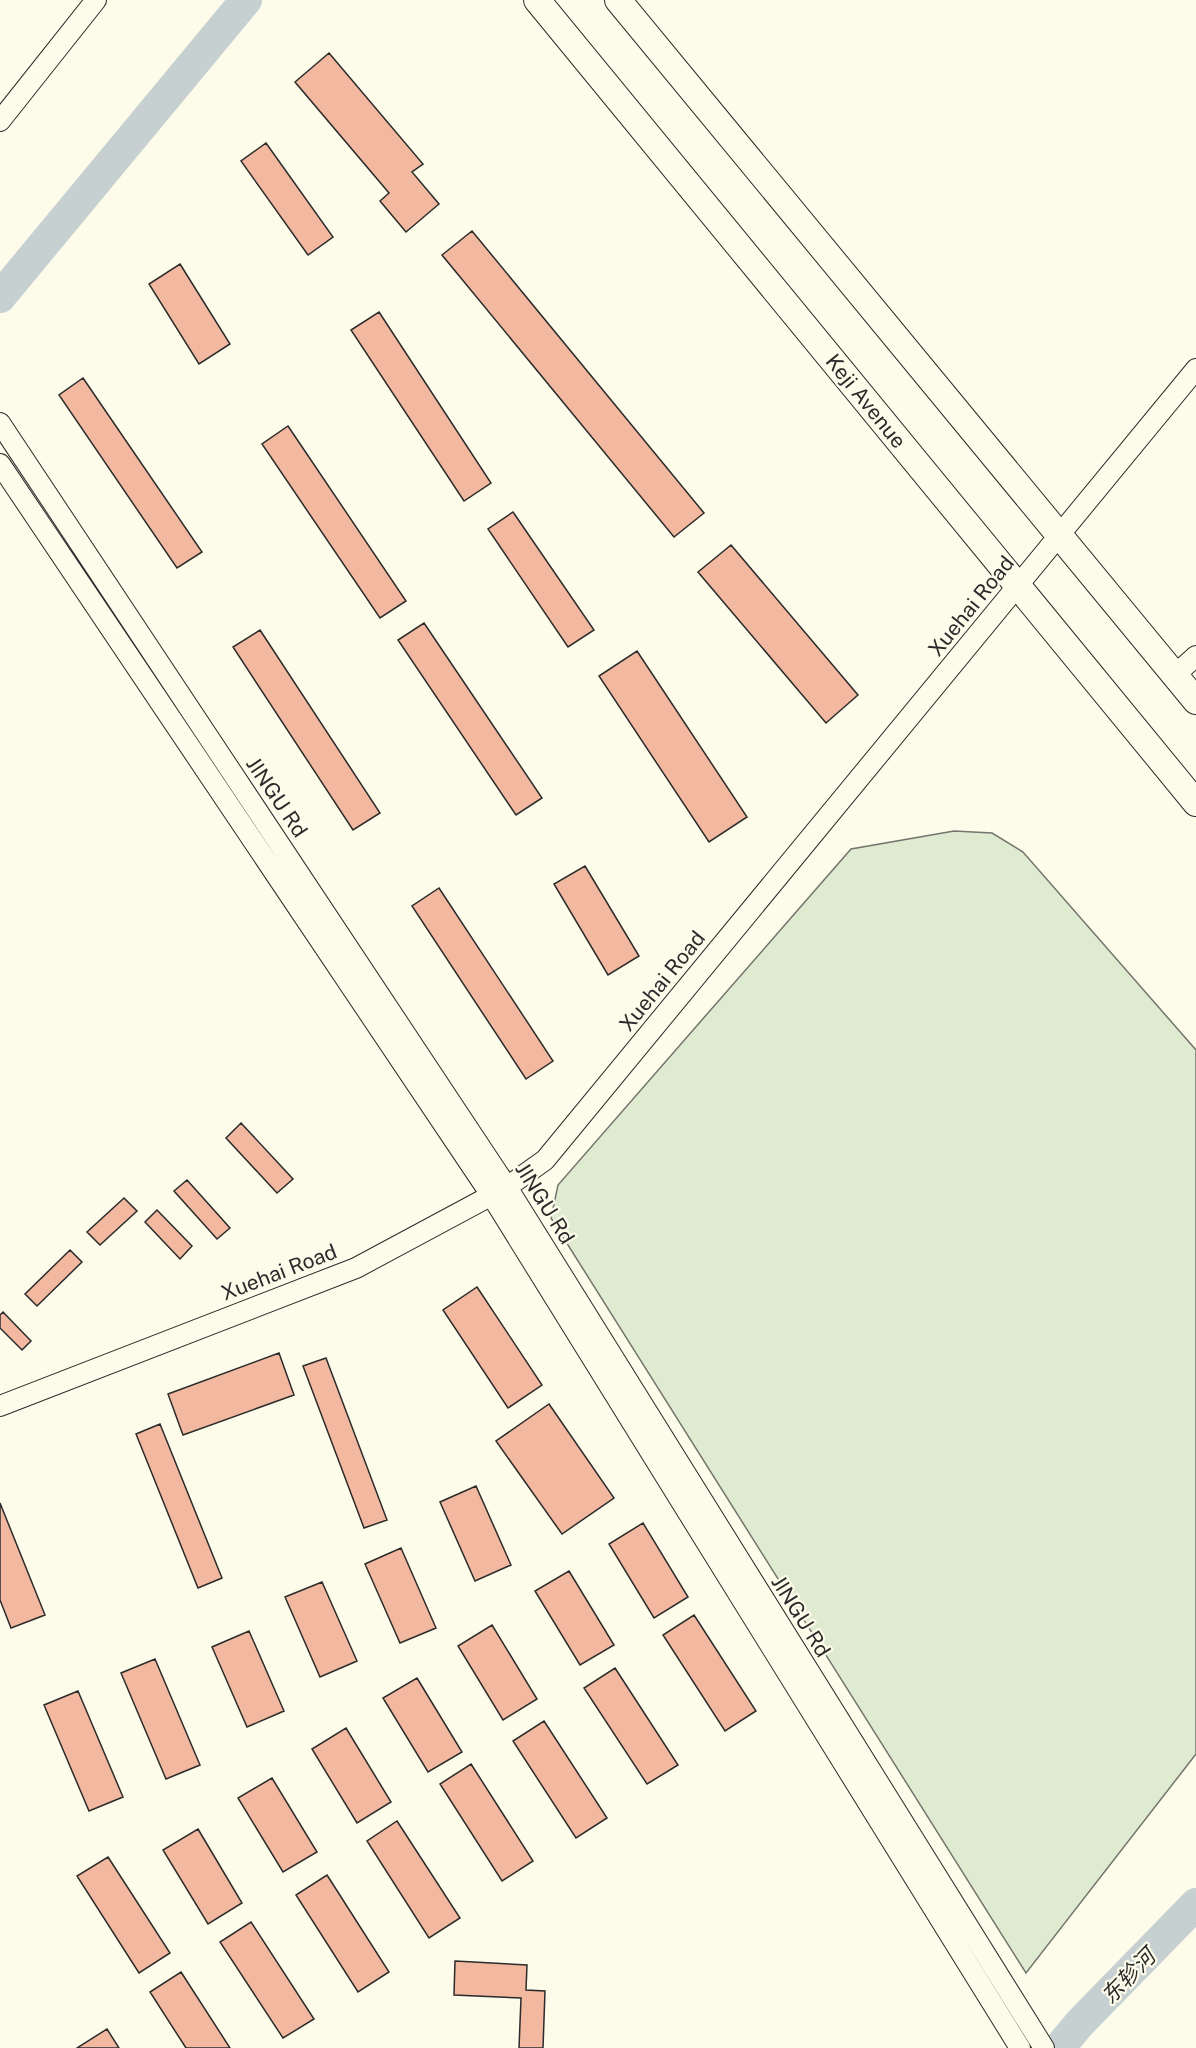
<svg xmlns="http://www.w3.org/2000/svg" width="1196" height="2048" viewBox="0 0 1196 2048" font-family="'Public Sans','Noto Sans SC',sans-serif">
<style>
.green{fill:#deebd1;stroke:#74746e;stroke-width:1.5}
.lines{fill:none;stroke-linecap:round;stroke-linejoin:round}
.river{stroke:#c7d0d0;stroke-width:32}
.building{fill:#f2b8a0;stroke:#2b2b2b;stroke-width:1.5}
.minor-casing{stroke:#2b2b2b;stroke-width:22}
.major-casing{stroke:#2b2b2b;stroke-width:28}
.minor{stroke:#fdfbea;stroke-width:20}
.major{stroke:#fdfbea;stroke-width:26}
.labels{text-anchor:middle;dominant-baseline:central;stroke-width:4.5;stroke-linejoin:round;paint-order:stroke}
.street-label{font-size:21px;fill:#2b2b2b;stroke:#fdfbea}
.water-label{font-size:22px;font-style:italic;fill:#2b2b2b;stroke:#fdfbea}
</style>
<rect width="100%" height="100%" fill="#fdfbea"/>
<path class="green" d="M954 831 992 833 1023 852 1196 1050V1754L1026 1973 551 1218 558 1185 851 849Z"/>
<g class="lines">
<path class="river" d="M0 297 246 0
M1059 2048 1080 2023 1196 1904"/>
</g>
<path class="building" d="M329 53 423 164 412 172 439 204 406 232 380 201 389 193 295 82Z
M266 143 333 237 308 255 241 161Z
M472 231 704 513 674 537 442 255Z
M180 264 230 344 199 364 149 284Z
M379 312 491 483 464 501 351 330Z
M83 378 202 552 177 568 59 395Z
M288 426 406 601 380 618 262 444Z
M513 512 594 630 568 647 488 529Z
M731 545 858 695 826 723 698 572Z
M424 623 542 798 516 815 398 640Z
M260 630 380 813 353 830 233 647Z
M637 651 747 817 709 842 599 676Z
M585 866 639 956 608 975 554 884Z
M439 888 553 1061 526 1079 412 906Z
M241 1123 293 1179 277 1193 226 1138Z
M187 1180 230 1228 217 1239 174 1191Z
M124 1198 137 1211 100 1245 87 1232Z
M157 1210 192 1246 180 1259 145 1222Z
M70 1250 82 1262 37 1306 25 1294Z
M477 1287 542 1385 508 1408 443 1310Z
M3 1312 31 1341 22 1350 0 1328V1315Z
M279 1353 294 1395 183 1435 168 1394Z
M326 1358 387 1520 364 1528 303 1366Z
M549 1404 614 1498 562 1534 496 1441Z
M160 1424 222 1578 198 1588 136 1434Z
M476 1486 511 1565 475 1581 440 1502Z
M0 1503 45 1615 11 1628 0 1600Z
M643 1523 688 1597 654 1618 609 1544Z
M401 1548 436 1628 400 1643 365 1564Z
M569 1571 614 1645 580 1665 535 1591Z
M322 1582 357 1661 320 1677 285 1597Z
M694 1615 756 1711 725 1731 663 1635Z
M492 1625 537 1699 503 1720 458 1646Z
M249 1631 284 1711 247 1727 212 1647Z
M155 1659 200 1765 166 1779 121 1673Z
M615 1668 678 1765 647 1784 584 1688Z
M417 1678 462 1752 428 1772 383 1698Z
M78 1691 123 1797 89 1811 44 1705Z
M544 1721 607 1818 576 1838 513 1741Z
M346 1728 391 1802 357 1823 312 1749Z
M471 1764 533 1861 502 1881 440 1784Z
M272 1778 317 1852 283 1872 238 1798Z
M397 1821 460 1918 429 1938 367 1841Z
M198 1829 242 1903 208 1924 163 1850Z
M108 1857 170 1953 139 1973 77 1876Z
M327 1875 389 1972 358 1992 296 1895Z
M251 1922 314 2019 283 2038 220 1942Z
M455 1961 527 1965 526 1990 545 1991 543 2048H519L521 1998 454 1995Z
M181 1972 230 2048H186L150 1992Z
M107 2029 119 2048H77Z"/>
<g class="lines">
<defs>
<path id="minor" d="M0 121 96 0
M0 423 507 1187 1044 2048
M0 464 491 1195 1020 2048
M1175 675 1196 656
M0 1406 356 1268 507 1187 545 1160 1196 369"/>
<path id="major" d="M537 0 1196 803
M618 0 1196 701"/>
</defs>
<use href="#minor" class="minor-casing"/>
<use href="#major" class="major-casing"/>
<use href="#minor" class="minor"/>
<use href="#major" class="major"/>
</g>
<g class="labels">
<g class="street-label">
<text transform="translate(866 401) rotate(51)">Keji Avenue</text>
<text transform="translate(971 606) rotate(-51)">Xuehai Road</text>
<text transform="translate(277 797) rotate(56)">JINGU Rd</text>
<text transform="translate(662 981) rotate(-51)">Xuehai Road</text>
<text transform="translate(545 1203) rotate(58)">JINGU Rd</text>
<text transform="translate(279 1272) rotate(-21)">Xuehai Road</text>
<text transform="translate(801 1616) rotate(58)">JINGU Rd</text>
</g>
<g class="water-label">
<text transform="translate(1128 1976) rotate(-46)">东轸河</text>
</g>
</g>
</svg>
